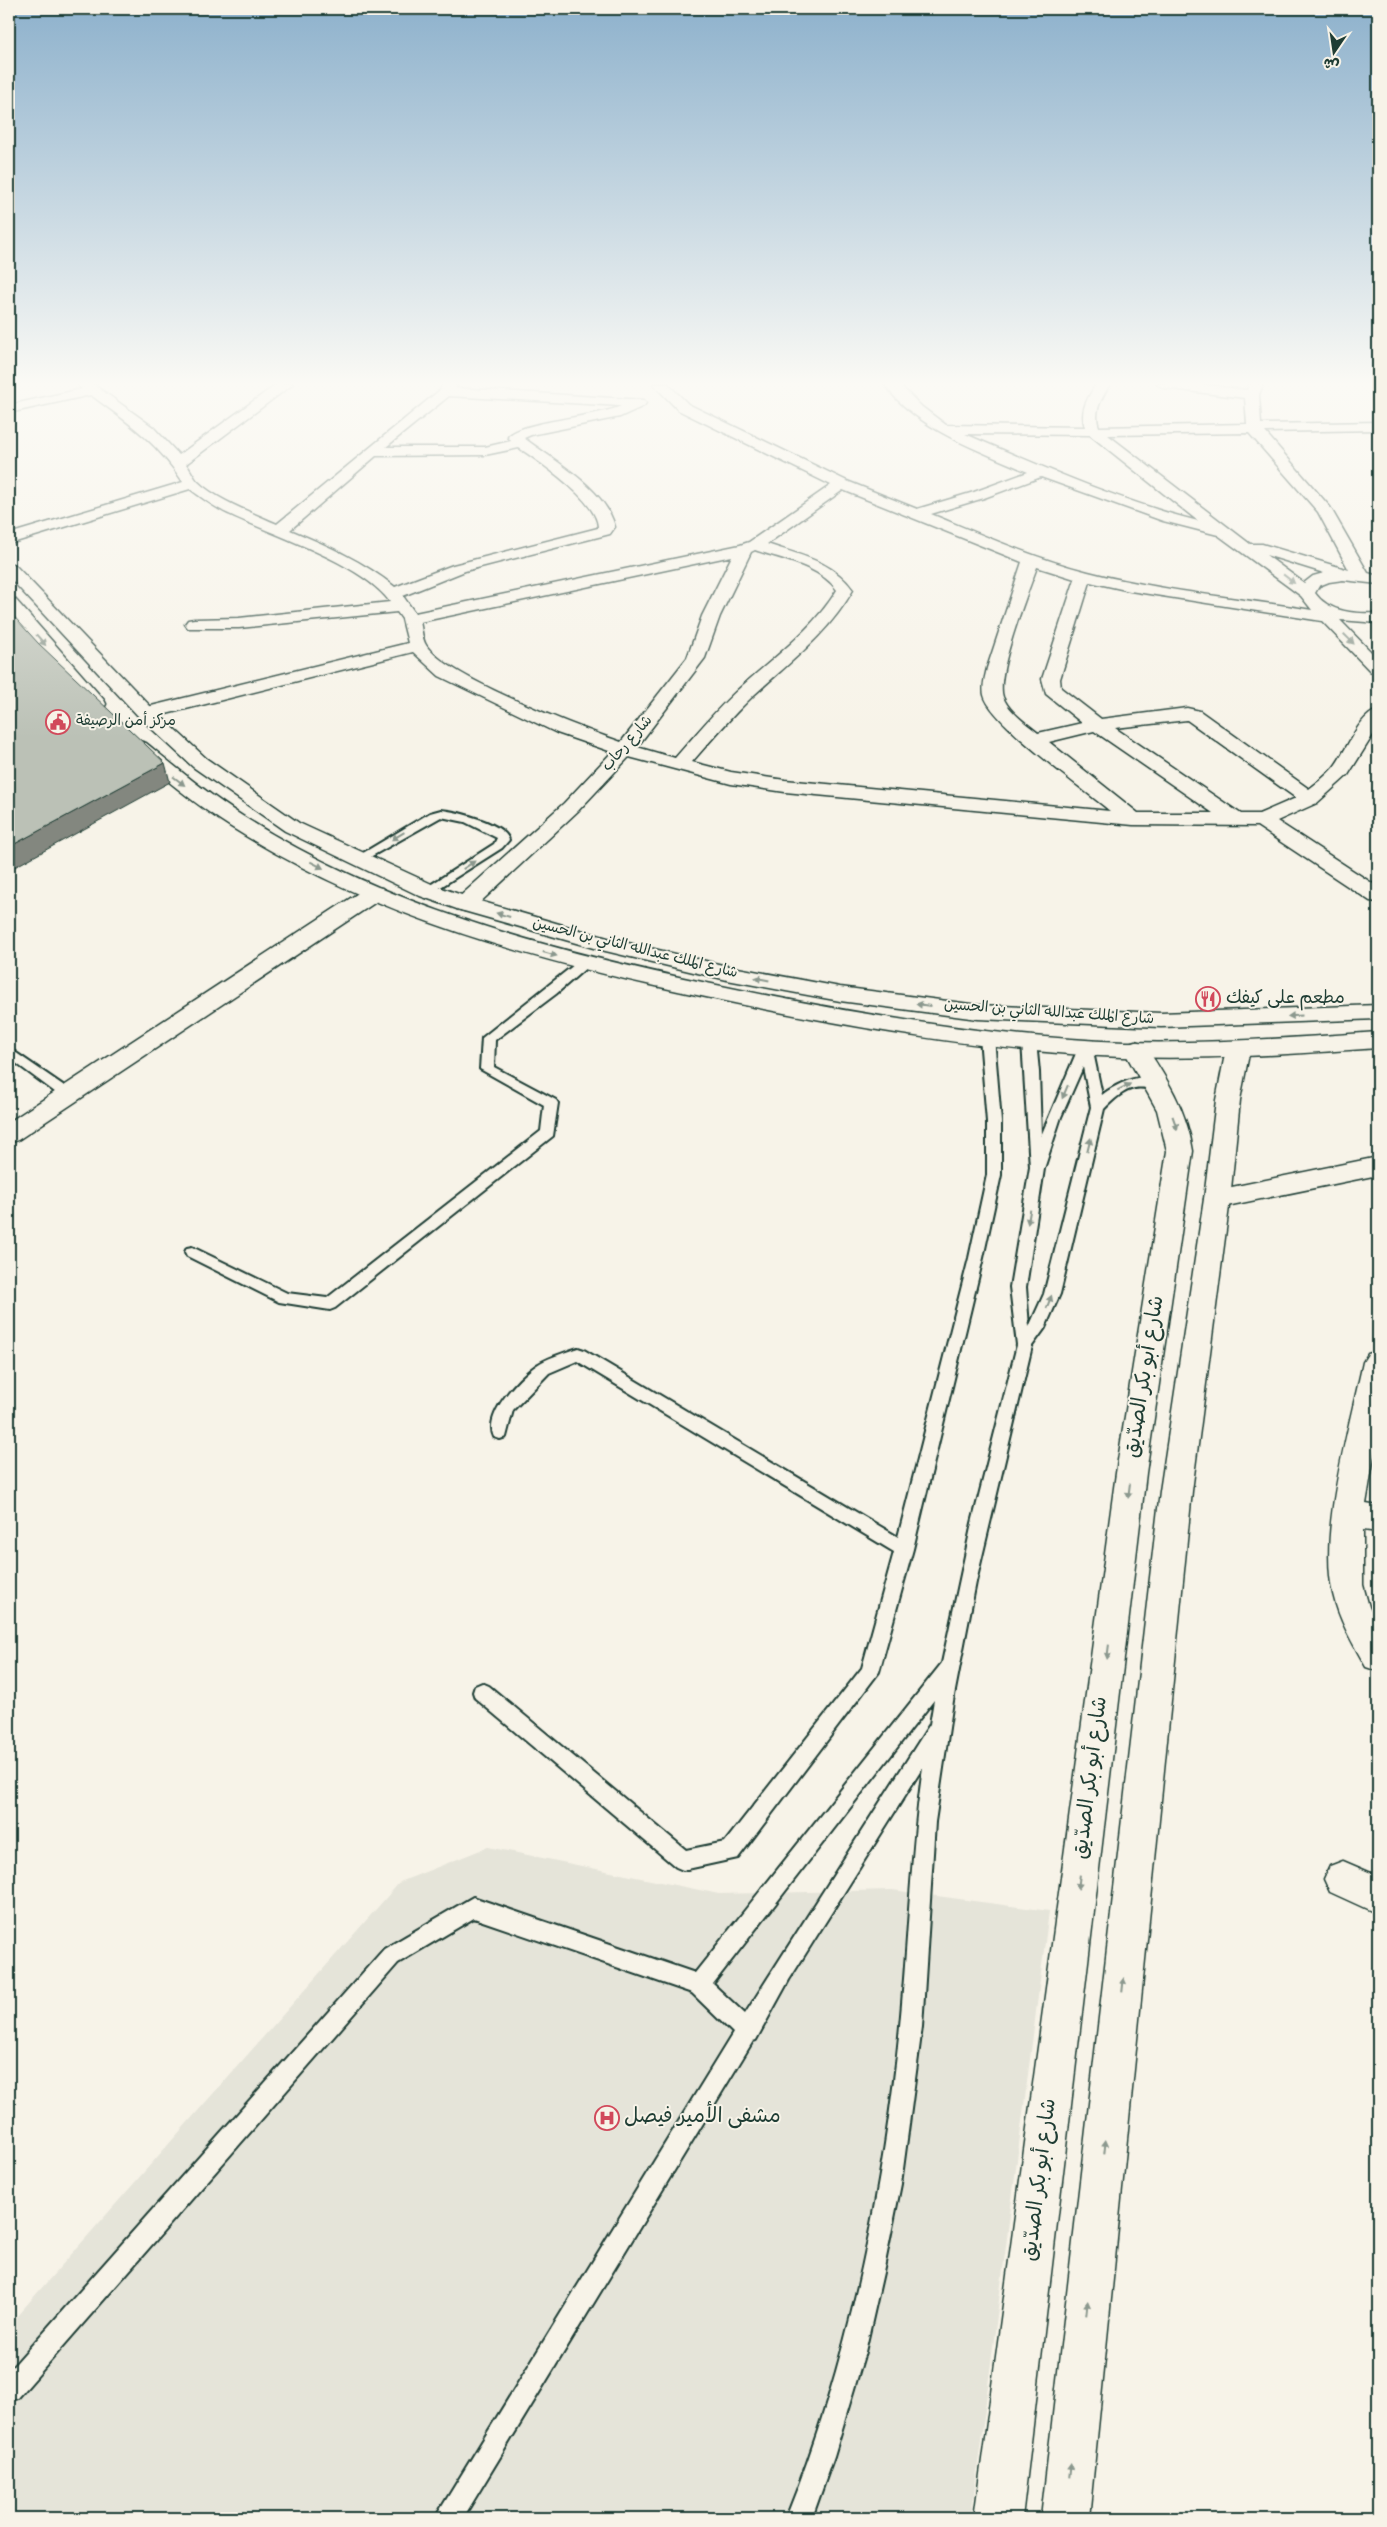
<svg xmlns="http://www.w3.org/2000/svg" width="1387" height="2527" viewBox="0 0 1387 2527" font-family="Dekko,'Playpen Sans Arabic',sans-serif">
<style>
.built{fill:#e5e4d9}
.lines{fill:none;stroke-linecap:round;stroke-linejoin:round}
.service-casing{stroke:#1f3d34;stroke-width:4}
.minor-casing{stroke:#1f3d34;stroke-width:3}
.tertiary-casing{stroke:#1f3d34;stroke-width:3}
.primary-casing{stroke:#1f3d34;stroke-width:3}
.service{fill:#f7f3e8;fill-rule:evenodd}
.minor{fill:#f7f3e8;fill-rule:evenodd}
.tertiary{fill:#f7f3e8;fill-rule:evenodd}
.primary{fill:#f7f3e8;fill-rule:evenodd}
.shaded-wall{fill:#83877f;stroke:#1f3d34}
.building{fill:#bbc1b6;stroke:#1f3d34}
.oneway{fill:#8b988e}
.labels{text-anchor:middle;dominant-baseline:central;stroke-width:4;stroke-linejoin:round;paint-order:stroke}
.far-poi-label{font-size:15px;fill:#1f3d34;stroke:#f7f3e8;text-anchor:start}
.far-street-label{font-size:15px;fill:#1f3d34;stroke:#f7f3e8}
.poi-label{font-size:18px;fill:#1f3d34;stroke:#f7f3e8;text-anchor:start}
.near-street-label{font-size:21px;fill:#1f3d34;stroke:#f7f3e8}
.near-poi-label{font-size:21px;fill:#1f3d34;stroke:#f7f3e8;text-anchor:start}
</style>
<rect width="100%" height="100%" fill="#f7f3e8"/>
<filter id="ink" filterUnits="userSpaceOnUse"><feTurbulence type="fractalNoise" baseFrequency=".02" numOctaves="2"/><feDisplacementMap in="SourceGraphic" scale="10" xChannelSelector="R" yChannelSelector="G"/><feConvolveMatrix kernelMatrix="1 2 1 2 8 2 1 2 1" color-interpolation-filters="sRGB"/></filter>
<g filter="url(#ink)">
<path class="built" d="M488 1847 719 1894 892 1890 1049 1911 971 2518H9V2325L400 1882Z"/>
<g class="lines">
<defs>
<path id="service" d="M441 810C456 811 504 823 509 840L502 848 428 895 424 893V889L494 844 497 838 465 822 441 817 363 861H355L353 859 430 813Z
M583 960 587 961 589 964 587 967 556 994 495 1040 494 1067 556 1100 558 1103 553 1136 335 1308 330 1310 279 1302 187 1256 185 1252 187 1248 192 1247 287 1293 327 1298 541 1131 544 1105 480 1069 482 1038 579 961Z
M987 1033 994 1037 1001 1122V1175L983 1258 913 1549 879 1672 738 1858 683 1870 676 1867 475 1698 473 1692 475 1686 482 1683 489 1686 686 1850 725 1842 862 1668 894 1552 577 1361 549 1373 513 1410 506 1437 500 1439 494 1437C483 1414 520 1377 537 1365 547 1358 561 1354 572 1350L578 1348 584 1350 898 1537 969 1258 987 1175V1122L980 1037Z
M1029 1037 1036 1041 1039 1072 1041 1136 1080 1044 1085 1043 1092 1047 1102 1095C1114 1085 1150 1067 1163 1084 1157 1092 1144 1086 1135 1088 1123 1090 1113 1100 1104 1109L1060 1294 1045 1328 1032 1346 976 1582 953 1701 935 1822 922 2027 901 2184 884 2268 865 2352 834 2456 812 2518H786C845 2372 879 2211 897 2055 908 1959 909 1863 923 1767L789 1980 756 2040 753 2041 463 2518H435L733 2033 692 1993 474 1918 398 1963 18 2398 9 2401V2371L384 1949 473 1897 695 1973 942 1663 972 1523 1017 1345 1010 1287 1030 1167 1022 1041ZM1083 1067 1091 1107 1044 1294 1029 1327 1026 1287 1044 1169 1061 1117ZM934 1700 930 1724 745 2014 713 1984Z
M9 1048 73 1092 75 1095 73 1098H63L9 1058Z"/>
<path id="minor" d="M77 384H93L153 427 179 455 277 384H293L186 464C190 469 193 476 197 481 216 500 253 513 277 524L440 390 443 384H457L455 388 644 400 646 403 644 406 620 417 531 435 524 438C553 460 606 489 615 527L610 534 465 571 403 596 415 613 740 545 749 542 831 485 678 410 653 384H668L688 404 847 481 917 509 974 492 1028 472C977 449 919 431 884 384H899L922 407 946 425 1085 427C1079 410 1088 398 1096 384H1110C1102 398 1093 411 1099 427L1247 424 1245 398 1164 388 1157 384H1197L1247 390 1249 384H1263L1259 395 1261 424 1378 422V430L1265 432 1330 507 1368 573 1378 576V584L1343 580 1329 582 1319 586 1315 593C1329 613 1357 614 1378 613V623L1340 620 1378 659V674L1372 673 1322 621 1130 591 1090 582 1060 679 1061 688 1101 719 1187 708 1200 711 1309 789C1317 783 1326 776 1333 768 1346 753 1358 715 1378 710V727L1348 775 1317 803 1277 821 1378 887V902L1370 901 1257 826 1133 825 785 792 731 784 629 757 578 811 473 909 465 911 457 909 454 904 457 899 564 803 612 752 557 733 439 676 413 652 146 719 139 717 137 713 139 709 408 643 402 619 397 612 239 628H188L185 624 188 620 194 619 239 618 390 602C362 563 273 535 229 514 215 508 202 498 190 489L9 544V534L183 482C157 442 129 423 91 395L9 413V405L82 389ZM449 396 621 406C598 417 520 421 508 437L511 441 485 447H386ZM1249 433 1318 512 1349 570 1262 544H1250L1108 435ZM965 434 1090 435 1198 521C1118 501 1041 466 965 434ZM519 448C540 462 599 502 598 528L453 565 395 587C363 561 328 546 290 530L376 456 485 455ZM1041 477 1163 521 1218 535 1301 596 1312 610C1238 598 1161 591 1088 572 1034 558 982 535 931 514L984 498ZM843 490 1022 562 987 668C985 677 982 686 984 695 991 723 1085 790 1110 811L785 780 731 772 692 762C712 739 732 716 754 695 791 661 828 634 853 590 833 561 799 555 767 544ZM755 550C781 559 820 566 837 590 813 629 777 655 743 685 718 707 697 733 675 758L637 747 705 658 720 616 751 552ZM1266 555 1324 573 1313 576 1304 583ZM732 556 702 616 687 658 621 742C581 728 447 678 426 645 422 639 422 629 420 622ZM1037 567 1075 579 1042 679 1046 694 1082 723 1038 733C1026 723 1009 712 1003 697 995 675 1028 592 1037 567ZM1187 720 1296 798 1259 814H1241L1115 728ZM1094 731 1213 813H1138L1049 742Z
M1378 1157V1175L1217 1208 1208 1206 1204 1199 1208 1192 1217 1190Z
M1378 1351V1432L1366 1504 1378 1506V1532L1363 1530V1585L1369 1607 1378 1626V1671L1366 1667C1353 1644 1339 1620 1333 1594 1318 1533 1350 1425 1363 1362L1368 1354Z
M1343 1861 1378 1876V1914L1330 1892 1324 1879 1330 1866Z"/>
<path id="tertiary" d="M374 887 382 888 385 893 382 898 18 1140 9 1143V1122L366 888Z
M1135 1041 1144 1044C1166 1077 1187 1110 1193 1151L1146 1473 1022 2518H974L1116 1473 1167 1151 1157 1110 1123 1049 1126 1044Z
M1238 1041 1247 1044 1250 1049 1240 1100 1230 1199 1192 1491 1089 2518H1041L1160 1491 1204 1199 1216 1100 1226 1049 1229 1044Z"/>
<path id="primary" d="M9 563 15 565 153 709 207 759 299 823 436 886 473 899 611 939 727 966 840 987 978 1005 1161 1013 1378 1005V1019L1161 1027 978 1019 840 1001 727 980 597 949 457 909 420 896 285 831 193 767 139 717 9 577Z
M9 598 15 599 104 700 106 704 104 708H90L9 613Z
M139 741 146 743C178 769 209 795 244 817 386 907 545 949 707 983 844 1012 984 1037 1125 1042 1209 1044 1294 1038 1378 1032V1048C1293 1054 1207 1060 1122 1057 982 1051 842 1026 706 997 540 962 376 918 231 827 196 805 164 778 132 751L129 747 132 743Z"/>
</defs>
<use href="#service" class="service-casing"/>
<use href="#minor" class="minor-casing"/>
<use href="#tertiary" class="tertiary-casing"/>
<use href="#primary" class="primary-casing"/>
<use href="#service" class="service"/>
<use href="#minor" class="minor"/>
<use href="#tertiary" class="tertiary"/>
<use href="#primary" class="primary"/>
</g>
<path class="shaded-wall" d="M165 763 170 782 9 870V847Z"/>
<path class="building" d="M9 611 38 643 165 763 9 847Z"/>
<defs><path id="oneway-solid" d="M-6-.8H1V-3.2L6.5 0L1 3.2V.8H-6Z" transform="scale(1.25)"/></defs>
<g class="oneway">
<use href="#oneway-solid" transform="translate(1289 579) rotate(38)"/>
<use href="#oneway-solid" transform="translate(1349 639) rotate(45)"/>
<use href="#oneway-solid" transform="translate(41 640) rotate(49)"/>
<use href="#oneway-solid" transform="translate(179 781) rotate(37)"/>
<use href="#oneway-solid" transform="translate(398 836) rotate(149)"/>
<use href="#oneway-solid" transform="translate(317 865) rotate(27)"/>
<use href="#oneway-solid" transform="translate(469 865) rotate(-33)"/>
<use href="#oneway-solid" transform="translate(503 915) rotate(-164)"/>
<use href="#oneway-solid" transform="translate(550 954) rotate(16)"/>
<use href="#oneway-solid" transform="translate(762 979) rotate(-169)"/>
<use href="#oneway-solid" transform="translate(923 1005) rotate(-173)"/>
<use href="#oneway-solid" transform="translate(1295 1016) rotate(177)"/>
<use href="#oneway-solid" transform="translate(1124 1087) rotate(-26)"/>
<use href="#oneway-solid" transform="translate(1065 1092) rotate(113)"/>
<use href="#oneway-solid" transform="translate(1175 1123) rotate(70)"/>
<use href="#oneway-solid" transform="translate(1089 1145) rotate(-76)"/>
<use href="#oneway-solid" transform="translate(1029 1217) rotate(100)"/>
<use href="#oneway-solid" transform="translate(1049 1302) rotate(-69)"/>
<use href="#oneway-solid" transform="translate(1129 1491) rotate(97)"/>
<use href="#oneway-solid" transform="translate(1108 1652) rotate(97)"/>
<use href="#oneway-solid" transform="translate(1079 1882) rotate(97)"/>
<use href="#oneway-solid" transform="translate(1123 1985) rotate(-84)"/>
<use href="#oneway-solid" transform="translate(1105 2147) rotate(-84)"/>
<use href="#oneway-solid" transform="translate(1087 2308) rotate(-84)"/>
<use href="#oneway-solid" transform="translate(1070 2470) rotate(-84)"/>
</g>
</g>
<linearGradient id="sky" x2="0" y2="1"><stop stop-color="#8db1cc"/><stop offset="0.52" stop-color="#fbfaf5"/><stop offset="1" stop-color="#fbfaf5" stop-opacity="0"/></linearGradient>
<rect width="1387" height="738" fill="url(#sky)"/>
<defs>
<symbol id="civic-ring" viewBox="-11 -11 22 22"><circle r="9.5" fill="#f7f3e8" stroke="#d1495b" stroke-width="1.5"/><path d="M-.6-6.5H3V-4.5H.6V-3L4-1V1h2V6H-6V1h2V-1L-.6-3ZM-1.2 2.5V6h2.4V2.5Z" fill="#d1495b"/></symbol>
<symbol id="restaurant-ring" viewBox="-11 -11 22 22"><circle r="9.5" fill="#f7f3e8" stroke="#d1495b" stroke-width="1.5"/><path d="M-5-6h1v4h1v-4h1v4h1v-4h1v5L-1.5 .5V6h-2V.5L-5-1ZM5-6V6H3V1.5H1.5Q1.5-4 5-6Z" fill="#d1495b"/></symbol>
<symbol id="hospital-ring" viewBox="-11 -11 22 22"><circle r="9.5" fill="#f7f3e8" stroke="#d1495b" stroke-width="1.5"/><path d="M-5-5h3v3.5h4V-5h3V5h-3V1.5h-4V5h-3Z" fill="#d1495b"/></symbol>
</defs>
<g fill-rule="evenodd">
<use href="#civic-ring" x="44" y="708" width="28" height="28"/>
<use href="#restaurant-ring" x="1194" y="985" width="28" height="28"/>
<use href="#hospital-ring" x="593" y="2104" width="28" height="28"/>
</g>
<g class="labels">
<g class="far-poi-label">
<text x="76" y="722">مركز أمن الرصيفة</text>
</g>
<g class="far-street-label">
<text transform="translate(628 744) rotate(-49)">شارع رحاب</text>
<text transform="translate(635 949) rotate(14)">شارع الملك عبدالله الثاني بن الحسين</text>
<text transform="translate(1049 1013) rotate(4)">شارع الملك عبدالله الثاني بن الحسين</text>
</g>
<g class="poi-label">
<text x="1226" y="999">مطعم على كيفك</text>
</g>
<g class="near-street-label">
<text transform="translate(1146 1377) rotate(-81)">شارع أبو بكر الصدّيق</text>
<text transform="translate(1092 1778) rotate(-83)">شارع أبو بكر الصدّيق</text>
<text transform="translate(1041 2180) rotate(-83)">شارع أبو بكر الصدّيق</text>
</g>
<g class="near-poi-label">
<text x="624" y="2118">مشفى الأمير فيصل</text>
</g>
</g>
<rect width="1387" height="2527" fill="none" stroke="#f7f3e8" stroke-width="30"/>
<rect x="15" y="15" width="1357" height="2497" fill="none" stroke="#1f3d34" stroke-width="2" filter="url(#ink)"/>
<g transform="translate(1334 52) rotate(193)" stroke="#f7f3e8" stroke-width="4" paint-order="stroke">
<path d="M0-4L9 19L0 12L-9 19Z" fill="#1f3d34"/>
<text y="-8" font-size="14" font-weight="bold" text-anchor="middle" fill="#1f3d34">ش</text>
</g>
</svg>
